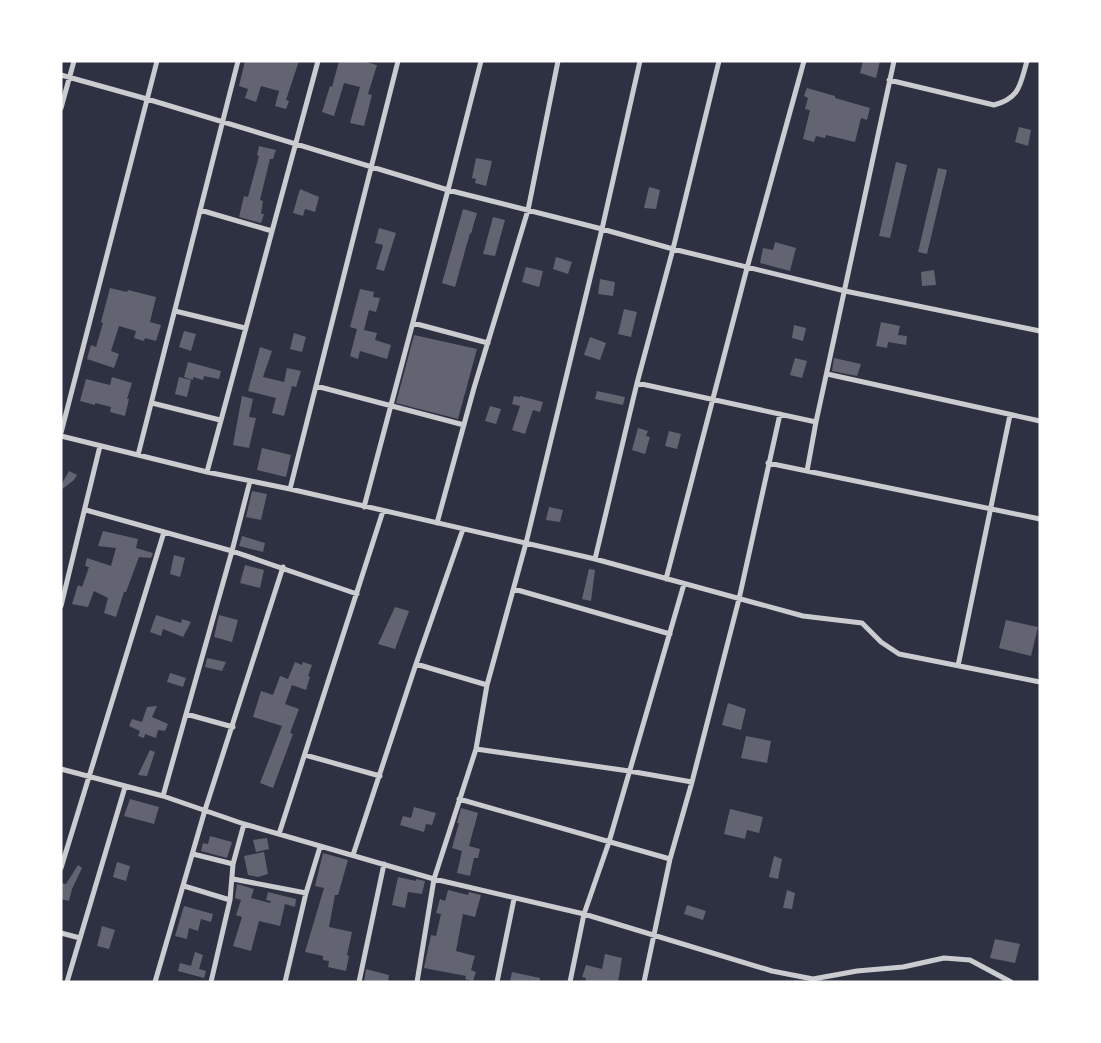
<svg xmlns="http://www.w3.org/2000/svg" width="1101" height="1043" viewBox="0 0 1101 1043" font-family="Spectral,serif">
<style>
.building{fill:#626471}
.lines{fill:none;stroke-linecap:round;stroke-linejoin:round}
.minor{stroke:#caccd0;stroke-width:5}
</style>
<rect width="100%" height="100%" fill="#2d3142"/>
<path class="building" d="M245 61H299L286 100 289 101 286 109 275 106 279 91 261 86 256 102 245 98 248 89 239 86Z
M339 61H362L377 65 368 94 372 95 364 126 350 123 360 87 344 83 334 116 322 112 330 86 332 87Z
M863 61H880L876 78 860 73Z
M807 88 835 96V98L870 108 867 120 861 118 855 142 826 135 825 138 816 136 814 142 803 139 810 110 805 109 808 98 804 96Z
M1019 127 1031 130 1028 146 1015 142Z
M259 146 276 150 273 159H270L260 200 263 201 261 214H264L261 223 239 217 244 196 248 197 259 156 257 155Z
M476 158 492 161 486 186 475 183 476 179 472 178Z
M896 162 907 165 890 238 879 236Z
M938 168 947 170 927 254 918 252Z
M649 187 660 190 656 209 644 208Z
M300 189 319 197 315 212 305 209 303 216 293 213Z
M463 209 477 213 471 234 470 233 455 287 442 283Z
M493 217 505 220 495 256 483 254Z
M379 228 396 233 384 271 376 269 383 245 375 243Z
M775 242 796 248 790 271 760 263 763 248 773 250Z
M556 257 572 262 568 274 553 269Z
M526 267 543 271 539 287 522 282Z
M934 270 936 285 922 286 921 272Z
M600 279 615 282 613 296 598 294Z
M110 288 127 292 128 290 156 297 150 322 161 325 156 341 145 338 144 341 134 338 136 331 119 326 111 351 119 354 114 368 87 359 91 345 96 347 103 323 101 322Z
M360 289 374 292 373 297 380 298 376 312 369 310 364 330 377 333 375 340 391 345 387 359 360 351 358 359 350 356 357 329 350 327Z
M624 309 637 312 631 337 618 334Z
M881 322 900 326 898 335 907 336 906 345 888 342 887 348 876 346Z
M794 325 806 328 803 341 792 338Z
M184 331 196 334 191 351 179 347Z
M294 333 306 337 302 352 290 349Z
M414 335 477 349 458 419 396 403Z
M590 337 606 343 600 360 584 355Z
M260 347 272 351 263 377 284 382 287 368 301 371 296 387 292 386 284 416 272 413 276 398 248 391Z
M795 358 807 361 802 378 790 375Z
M834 358 861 364 857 376 832 371Z
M188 362 221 371 219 379 204 376 203 380 193 377V380L184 377Z
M112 377 132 383 127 399H129L125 416 110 412 111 407 95 403V405L80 401 86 379 110 385Z
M179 377 191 380 187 397 175 394Z
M597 391 625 397 623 405 595 399Z
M242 396 253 399 249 417 256 418 249 448 233 445Z
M514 396 520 397V396L543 402 540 412 533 410 525 434 512 430 520 406 512 404Z
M490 406 501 409 496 424 485 421Z
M638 428 648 431 646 436 650 437 645 454 632 450Z
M669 431 681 434 677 449 665 446Z
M262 448 291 455 286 477 257 470Z
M69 471 77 475 74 480 61 490V485Z
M252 491 267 494 261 520 246 517Z
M549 507 563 510 560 522 546 520Z
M103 531 138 539 136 548 153 553 151 558 139 557 126 592H124L116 617 104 613 108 598 94 591 88 607 72 604 78 585 82 587 89 567 85 566 87 558 111 566 116 548 98 546Z
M242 536 265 543 263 552 239 546Z
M174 555 185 558 180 577 170 574Z
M245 565 264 570 260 588 240 583Z
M589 569 595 570 591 601 582 599Z
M395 607 409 611 395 649 378 644Z
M156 615 181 623 182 619 191 622 183 637 163 629 161 636 150 632Z
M219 615 238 620 232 642 214 637Z
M1006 620 1038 627 1031 656 999 648Z
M207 658 226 662 222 671 205 667Z
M295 662 302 665 303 662 312 665 308 676 310 677 306 690 292 685 285 704 299 709 290 733 293 734 273 788 260 783 282 726 253 717 261 691 273 695 280 676 288 679Z
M170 673 186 678 183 687 167 682Z
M728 703 746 709 741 730 722 725Z
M157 706 152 717 168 724 165 731 158 730 156 738 145 734 144 738 138 736 140 731 129 726 132 719 142 722 147 707Z
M746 736 771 741 767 763 741 758Z
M150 750 155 752 147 776 138 775Z
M130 799 159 807 154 824 124 816Z
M414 807 436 813 432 825 426 824 424 832 400 825 403 816 411 818Z
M461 808 478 813 469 846 480 849 478 858H474L470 876 457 873 462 851 452 848 459 823H457Z
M730 809 763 817 759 833 747 830 745 839 724 834Z
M210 836 232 842 227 858 201 851 203 843 208 844Z
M267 838 269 849 256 852 253 840Z
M264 852 268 874 258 877 248 875 244 856Z
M323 853 348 860 338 895H335L329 927 352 932 347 955 349 956 346 971 328 967 329 961 323 960V956L305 952 324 888 315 886Z
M774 856 782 859 778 879 769 877Z
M117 862 130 866 126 881 113 877Z
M78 865 82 868 72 889 69 901 61 899V883L66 884Z
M398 877 416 881V879L425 881 422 894 408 892 405 908 392 905Z
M237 884 254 889 251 898 270 903 271 901 266 900 268 892 296 899 295 907 285 904 280 926 259 921 251 951 233 946 242 917 236 915 241 900 235 898Z
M448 890 468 895 469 892 481 895 475 917 463 914 456 951 475 956 471 970 476 972 473 981 465 979 466 976 424 968 431 935 436 936 441 914 436 913 440 899 445 901Z
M787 890 795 893 792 909 783 908Z
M687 905 706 911 703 920 684 914Z
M184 906 213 914 211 922 201 919 198 931 189 928 187 939 175 936Z
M102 926 115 930 109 949 97 946Z
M995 939 1020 944 1015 963 990 958Z
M195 952 203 955 199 969 206 971 204 978 178 971 180 963 191 966Z
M605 954 622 958 618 982H585L586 978 582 977 586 965 602 969Z
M366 969 389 975 388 982H364Z
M512 972 540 978V982H510Z"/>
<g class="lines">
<path class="minor" d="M61 75 147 99 448 190 602 229 673 249 845 291 1040 331
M889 80 994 105C1020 98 1020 85 1027 61
M61 108 74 61
M200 210 272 231
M175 311 245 328
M413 323 488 343
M827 374 1040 421
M637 383 816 422
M316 386 464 425
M152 403 220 420
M61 433 157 61
M61 436 207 472 290 489 595 559 803 616 862 623 881 642 899 654 1040 682
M138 455 238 61
M768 463 1040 519
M807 471 816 422 894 61
M207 472 318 61
M290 489 398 61
M364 507 448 190 481 61
M86 510 232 551 357 594
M437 523 474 388 528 210 558 61
M595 559 637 383 673 249 719 61
M666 579 747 268 804 61
M514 589 670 634
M61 606 100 446
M416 664 487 685
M958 666 1010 415
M186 714 233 727
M476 749 629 771 692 782
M305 755 380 776
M61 769 163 796 244 824 434 879 584 914 772 971 813 979 857 971 903 967 944 958 970 960 1011 982
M163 796 232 551 250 481
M459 799 670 859
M279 834 383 511
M193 854 233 864
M353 855 416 664 463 529
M61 868 164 532
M233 879 306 893
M184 886 230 900
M61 933 80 938
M67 982 125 787
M155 982 205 810 283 567
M211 982 230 900 233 864 244 824
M285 982 306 893 320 847
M359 982 384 864
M417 982 434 879 476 749 487 685 526 543 602 229 640 61
M497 982 514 899
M570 982 584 914 609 842 684 584
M644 982 670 859 692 782 739 599 780 414"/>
</g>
<rect width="1101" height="1043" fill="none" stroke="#ffffff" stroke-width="125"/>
</svg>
